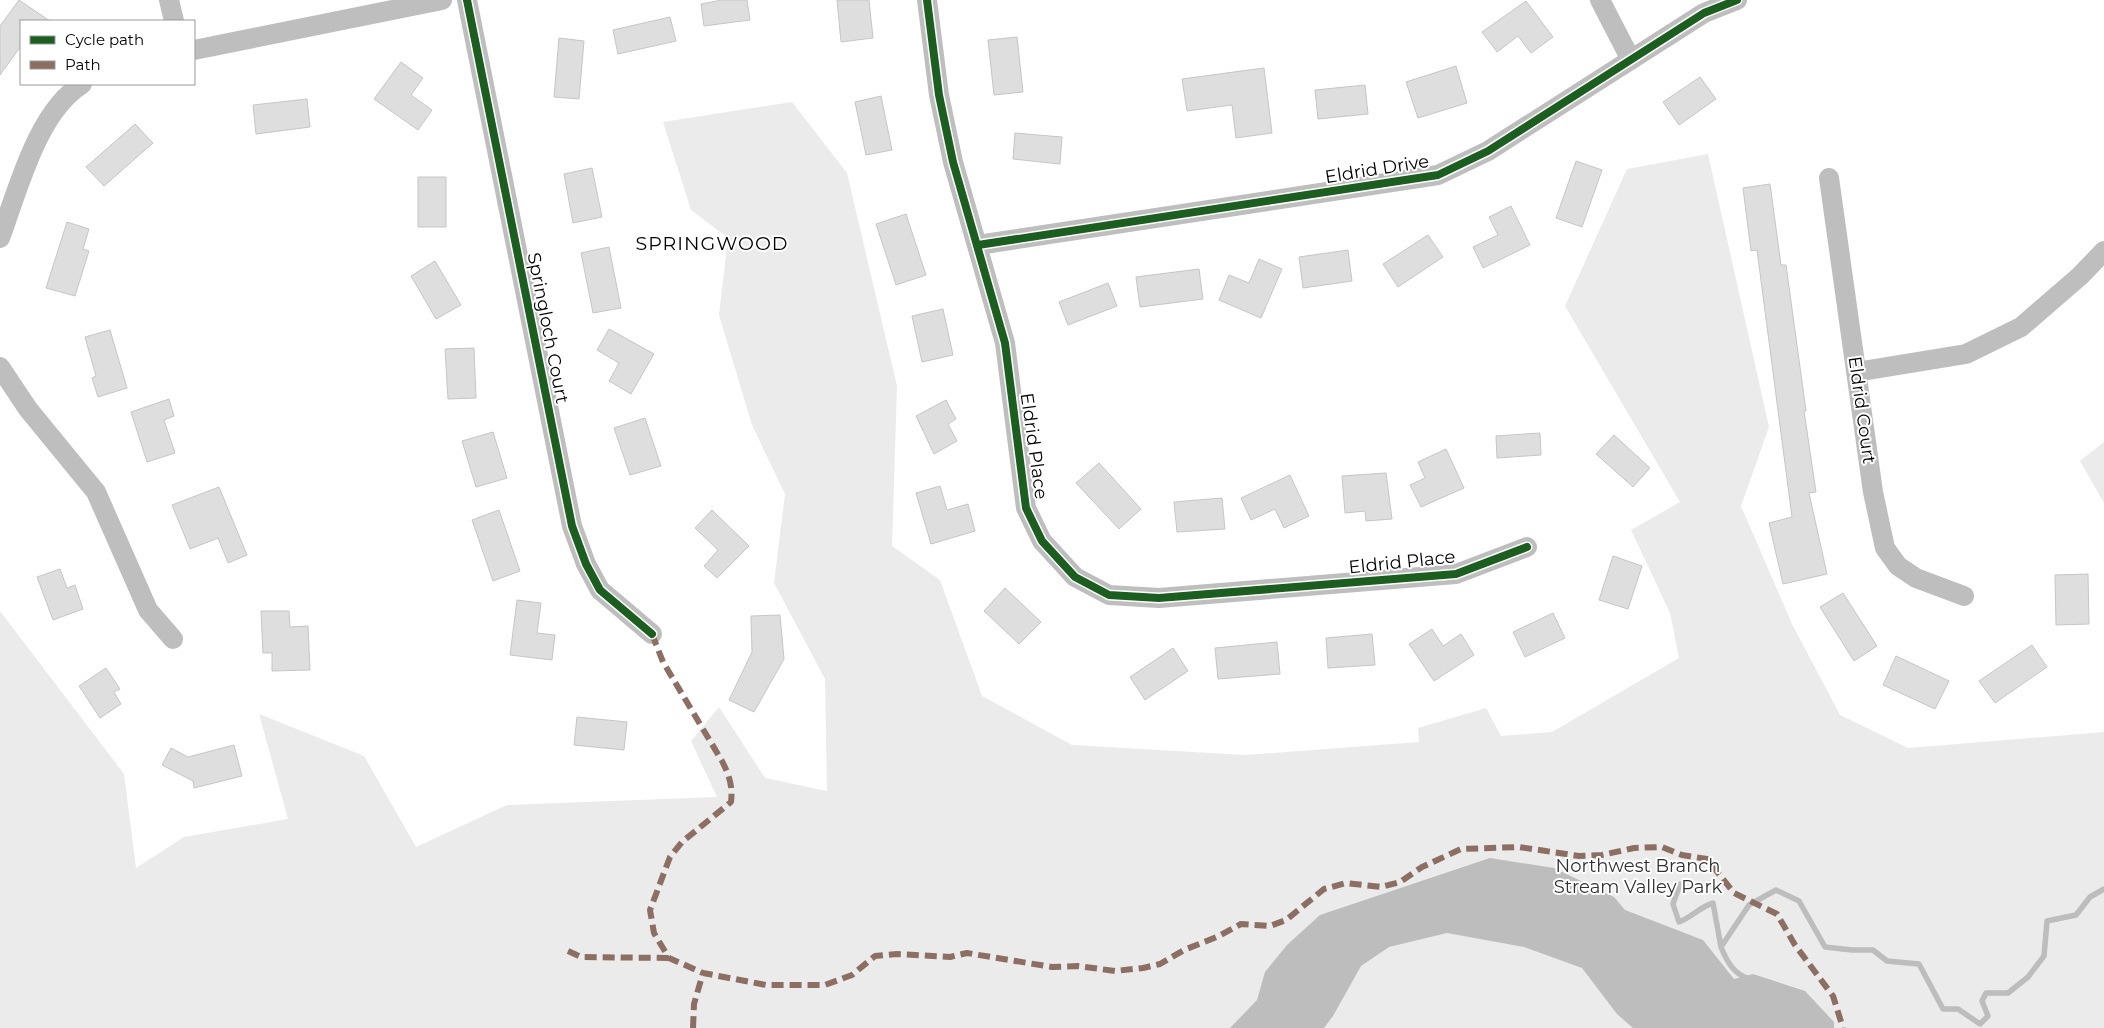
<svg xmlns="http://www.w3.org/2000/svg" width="2104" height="1028" viewBox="0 0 2104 1028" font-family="Montserrat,sans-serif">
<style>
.green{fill:#ebebeb}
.water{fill:#bdbdbd}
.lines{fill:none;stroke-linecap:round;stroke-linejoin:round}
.stream{stroke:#bdbdbd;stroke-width:5.5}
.building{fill:#dedede;stroke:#c6c6c6}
.minor{stroke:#bebebe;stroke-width:20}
.quiet{stroke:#8d6e63;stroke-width:6;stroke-dasharray:12 6;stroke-linecap:butt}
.cycleway-casing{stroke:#fff;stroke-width:11}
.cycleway{stroke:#1b5e20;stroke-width:8}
.labels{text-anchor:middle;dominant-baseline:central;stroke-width:4;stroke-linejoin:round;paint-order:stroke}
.street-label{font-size:18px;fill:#000;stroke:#fff}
.park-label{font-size:18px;fill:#313131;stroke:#fff}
.neighbourhood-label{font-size:19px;letter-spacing:1px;fill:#000;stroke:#fff}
</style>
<rect width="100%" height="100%" fill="#fff"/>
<path class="green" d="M792 102 847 173 897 386 892 546 940 580 982 696 1072 745 1245 755 1419 742 1418 728 1486 708 1501 736 1552 732 1679 658 1670 613 1631 530 1680 502 1565 306 1627 169 1708 154 1769 427 1741 506 1792 624 1840 715 1908 748 2104 732V1028H0V611L124 774 136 868 184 837 288 819 259 714 364 756 416 847 507 805 717 797 691 741 719 707 765 778 827 791 825 679 774 583 785 494 752 425 719 315 728 238 691 210 663 122Z
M2104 442V503L2080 461Z"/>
<path class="water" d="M1490 858 1554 868 1614 897 1625 910 1703 940 1734 979 1753 974 1805 991 1834 1022V1028H1633L1617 1014 1582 968 1524 947 1447 933 1389 947 1361 966 1333 1016 1324 1028H1230L1257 1000 1265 972 1287 945 1320 915Z"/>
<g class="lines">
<path class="stream" d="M1680 884 1673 904 1679 922C1692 917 1700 907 1713 903L1721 947
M1749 979C1734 974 1727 962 1721 947L1749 905 1776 890 1799 901 1825 947 1852 950H1873L1887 961 1919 964 1943 1009H1958L1980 1024 1988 1016 1982 1001 1986 993H2008L2028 977 2044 956 2047 921 2076 915 2090 897 2104 889"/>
</g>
<path class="building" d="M19 0 50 21H21V46L0 75V26Z
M722 0H747L750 20 704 26 701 4Z
M837 0H869L873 38 841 42Z
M1526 1 1553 37 1531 53 1518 36 1497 52 1482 32Z
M670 17 676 41 618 54 613 30Z
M1017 37 1023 92 994 95 988 40Z
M559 38 584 41 579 99 554 97Z
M401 62 423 78 411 95 432 110 418 130 374 99Z
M1456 66 1467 103 1418 118 1406 82Z
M1264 68 1272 133 1236 138 1232 105 1187 111 1182 79Z
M1700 77 1716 99 1679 125 1663 102Z
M1365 85 1368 114 1318 119 1315 90Z
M881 96 892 150 866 155 855 102Z
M307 99 310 127 256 134 253 105Z
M135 124 153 143 104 186 86 167Z
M1015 133 1062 137 1060 164 1013 159Z
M1576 161 1602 170 1582 227 1556 218Z
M592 168 602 217 573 223 564 174Z
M418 177H446V227H418Z
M1770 184 1781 265H1786L1806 411H1804L1816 492 1809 493 1827 574 1783 584 1769 523 1792 517 1757 250 1751 251 1743 188Z
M1511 206 1530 245 1483 268 1473 247 1498 235 1489 217Z
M906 214 926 275 896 285 876 224Z
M67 222 89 229 83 249 89 251 75 296 46 288Z
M1428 235 1443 257 1398 287 1383 264Z
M609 247 621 308 593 313 581 253Z
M1348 250 1352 281 1303 288 1299 257Z
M1259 259 1282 269 1261 318 1219 300 1229 275 1249 283Z
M435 261 461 305 436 319 411 276Z
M1199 269 1203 299 1140 307 1136 277Z
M1108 283 1117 306 1068 325 1059 302Z
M943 309 953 355 922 362 912 316Z
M609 329 654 354 631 394 609 381 619 363 597 350Z
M110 330 127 388 98 397 92 378 96 376 85 337Z
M474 348 476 398 448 399 445 349Z
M169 399 174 416 164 420 175 453 147 462 131 412Z
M946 400 956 419 948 424 957 441 934 454 916 416Z
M645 418 661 466 630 475 614 428Z
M493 432 507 478 476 487 462 441Z
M1540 433 1541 455 1497 458 1496 436Z
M1614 435 1650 468 1633 487 1596 454Z
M1446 449 1464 488 1421 507 1410 485 1425 478 1418 462Z
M1099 463 1141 509 1119 529 1076 483Z
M1386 473 1392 519 1366 521 1365 511 1345 513 1342 476Z
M1290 475 1309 516 1284 528 1275 509 1251 520 1241 498Z
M940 486 947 510 968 504 975 531 931 544 916 493Z
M219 487 247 555 228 563 218 538 190 549 172 505Z
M1222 498 1225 529 1177 532 1174 502Z
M499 510 520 571 493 581 472 520Z
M712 510 749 546 717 578 704 566 718 550 695 528Z
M1613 556 1642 566 1628 609 1599 600Z
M60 569 67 588 75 585 83 609 53 620 37 577Z
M2088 574 2089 624 2056 625 2055 575Z
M1005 588 1041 622 1019 644 984 611Z
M1843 593 1877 646 1854 661 1820 607Z
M517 600 541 603 537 633 555 635 552 660 510 655Z
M261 611H289L290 627 308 626 310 670 272 671V653H263Z
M1553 613 1565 638 1525 657 1513 632Z
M780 615 784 659 754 712 729 700 752 652 751 616Z
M1432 629 1443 646 1461 634 1474 655 1434 681 1409 644Z
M1372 634 1375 665 1328 668 1326 638Z
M1277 642 1280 674 1218 679 1215 648Z
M2032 645 2047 667 1995 703 1979 681Z
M1173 648 1188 671 1145 700 1130 677Z
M1896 656 1949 681 1935 709 1883 685Z
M106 668 120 689 114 692 121 704 100 718 79 686Z
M577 717 627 722 624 750 574 745Z
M234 745 242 776 194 788 193 781 162 765 171 748 188 757Z"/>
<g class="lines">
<path class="minor" d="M169 0 174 21
M467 0 572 526 586 564 600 590 652 634
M927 0 939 95 953 162 1005 343 1026 508 1042 541 1075 577 1109 595 1159 598 1456 574 1527 547
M1600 0 1631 60
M194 50 442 0
M1829 178 1873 492 1885 548 1898 566 1916 578 1964 596
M0 238C18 190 37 112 82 84
M978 245 1438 175 1488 151 1704 13 1737 0
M0 367 28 409 96 492 148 610 173 639
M1856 372 1966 354 2021 327 2080 276 2104 251"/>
<path class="quiet" d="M652 634 663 662 722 761C729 775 733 786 731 802L682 842 670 857 650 910 654 933 669 958 703 973
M568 951 581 957 669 958
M693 1028 694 1004 703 973 766 985H825L852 975 875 956 897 954 950 957 967 953 1052 967 1078 966 1115 971 1143 968 1160 964 1184 950 1219 936 1241 924 1270 926 1286 920 1324 889 1346 883 1381 887 1400 882 1422 867 1461 849 1519 847 1579 856 1602 855 1634 848 1662 847 1682 855 1707 859 1734 893 1777 914 1795 945 1833 996 1843 1028"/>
<defs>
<path id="cycleway" d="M467 0 572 526 586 564 600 590 652 634
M927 0 939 95 953 162 1005 343 1026 508 1042 541 1075 577 1109 595 1159 598 1456 574 1527 547
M978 245 1438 175 1488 151 1704 13 1737 0"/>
</defs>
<use href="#cycleway" class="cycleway-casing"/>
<use href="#cycleway" class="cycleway"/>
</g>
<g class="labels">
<g class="street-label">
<text transform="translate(1377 169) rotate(-9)">Eldrid Drive</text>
<text transform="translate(548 328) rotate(79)">Springloch Court</text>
<text transform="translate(1862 410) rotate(82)">Eldrid Court</text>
<text transform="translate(1034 446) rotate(82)">Eldrid Place</text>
<text transform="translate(1402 562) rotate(-6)">Eldrid Place</text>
</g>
<g class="park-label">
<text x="1638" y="866">Northwest Branch<tspan x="1638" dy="21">Stream Valley Park</tspan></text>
</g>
<g class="neighbourhood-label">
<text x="712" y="243">SPRINGWOOD</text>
</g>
</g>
<rect x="20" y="20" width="175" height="65" fill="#ffffff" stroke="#999999"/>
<rect x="30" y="36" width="25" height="8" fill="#1b5e20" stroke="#999999"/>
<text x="65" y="45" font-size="15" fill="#000000">Cycle path</text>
<rect x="30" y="61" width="25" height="8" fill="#8d6e63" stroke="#999999"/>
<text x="65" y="70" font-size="15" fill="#000000">Path</text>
</svg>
